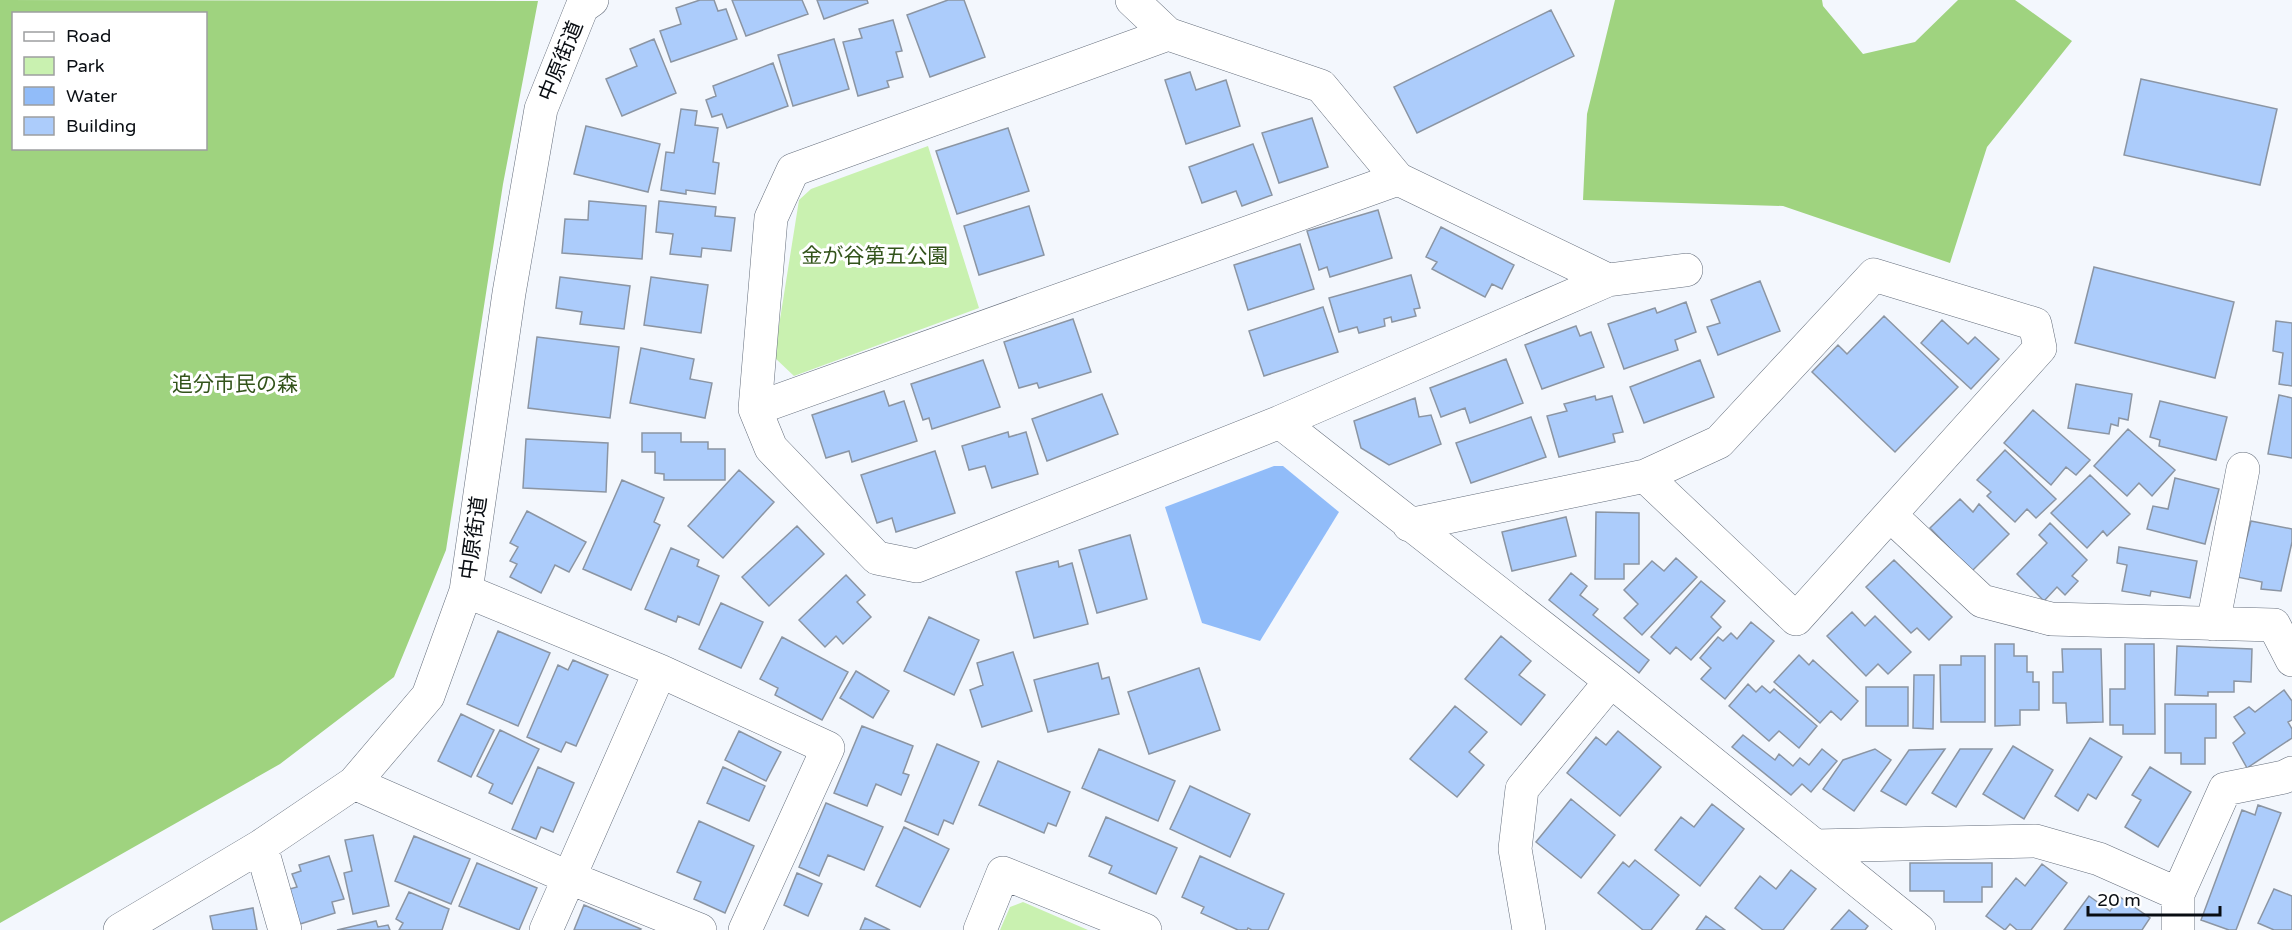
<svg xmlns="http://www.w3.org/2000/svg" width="2292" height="930" viewBox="0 0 2292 930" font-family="'Varela Round','Noto Sans JP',sans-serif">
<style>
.green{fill:#c9f1b0}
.forest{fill:#9fd37f;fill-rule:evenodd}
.water{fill:#91bcf9}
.building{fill:#acccfb;stroke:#8b95a3;stroke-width:1.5}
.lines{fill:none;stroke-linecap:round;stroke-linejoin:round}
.minor-casing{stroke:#656e7c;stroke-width:34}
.minor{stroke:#fff;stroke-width:33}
.labels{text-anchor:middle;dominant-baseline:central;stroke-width:6;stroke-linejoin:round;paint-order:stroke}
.street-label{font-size:21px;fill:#090d12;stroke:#fff}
.park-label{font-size:21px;fill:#33541b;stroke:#fff}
</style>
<rect width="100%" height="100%" fill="#f3f7fd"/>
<path class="green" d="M928 146 979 308 794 376 774 357 799 200 811 189Z
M1023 902 1088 930H1000L1010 907Z"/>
<path class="forest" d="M0 0 538 1 503 184 446 550 394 677 280 764 0 923ZM14 14H206V148H14Z
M1615 0H1822L1823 6 1863 54 1915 42 1958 0H2015L2072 41 1987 147 1950 263 1783 206 1583 200 1587 114Z"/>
<path class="water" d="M1274 466H1283L1339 512 1260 641 1202 623 1165 507Z"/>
<path class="building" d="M700 0H714L718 11 726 9 737 39 671 62 660 31 681 24 676 8Z
M732 0H802L808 14 746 36Z
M817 0H867L868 3 824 19Z
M948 0H964L985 57 930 77 907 15Z
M1551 10 1574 56 1417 133 1394 87Z
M893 20 902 51 896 52 903 77 887 81 889 87 858 96 843 42 862 38 859 29Z
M654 39 676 93 622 116 606 79 637 66 630 49Z
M834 39 849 89 793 106 778 55Z
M773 63 788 106 727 128 722 114 712 117 706 100 716 96 713 86Z
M1190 72 1196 90 1226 80 1240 126 1186 144 1165 80Z
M2141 79 2277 109 2260 185 2124 155Z
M681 109 697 111 695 125 718 128 713 162 719 163 715 194 686 190V194L661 190 666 152 674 153Z
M1312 118 1328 167 1279 183 1262 133Z
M586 126 660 144 648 192 574 174Z
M1008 128 1029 191 957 214 936 151Z
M1253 144 1272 195 1242 206 1236 191 1202 203 1189 167Z
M589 201 646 206 642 259 562 253 565 219 588 220Z
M659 201 716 207 715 216 735 218 731 251 702 248 701 257 670 254 673 234 656 232Z
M1029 206 1044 255 979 275 964 226Z
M1378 210 1392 258 1330 277 1327 267 1319 270 1307 231Z
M1441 227 1514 265 1502 289 1492 284 1485 297 1432 269 1437 262 1426 257Z
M1300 244 1314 289 1248 310 1234 265Z
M2094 267 2234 302 2215 378 2075 343Z
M1411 275 1420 308 1414 309 1416 316 1392 322 1391 317 1384 319 1385 326 1359 333 1357 327 1339 332 1329 298Z
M560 277 630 286 624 329 580 324 582 312 556 308Z
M651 277 708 285 701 333 644 325Z
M1760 281 1780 331 1718 355 1707 327 1720 323 1711 300Z
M1686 302 1696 332 1675 340 1678 350 1624 369 1608 324 1655 308 1657 313Z
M1323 307 1338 352 1264 376 1249 331Z
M1884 316 1958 387 1895 452 1812 372 1838 345 1847 354Z
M1073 319 1091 372 1039 388 1037 383 1019 388 1004 342Z
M1942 320 1968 344 1975 337 1999 359 1971 389 1921 343Z
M2276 321 2292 323V386L2279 384 2283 353 2273 351Z
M1576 326 1580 336 1591 332 1604 367 1542 389 1525 345Z
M537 337 619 347 610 418 528 408Z
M641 348 694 359 690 379 712 383 705 418 630 403Z
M1506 359 1523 403 1470 423 1465 408 1441 417 1430 388Z
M983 360 1000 407 932 429 929 418 923 420 911 384Z
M1700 360 1714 397 1644 423 1630 387Z
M2076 384 2132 394 2128 420 2119 418 2118 426 2111 424 2109 434 2068 428Z
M884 391 889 406 904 401 917 441 852 462 849 451 826 458 812 415Z
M1102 394 1118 434 1047 461 1032 419Z
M2279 395 2292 398V458L2268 454Z
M1595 396 1596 400 1612 396 1623 432 1613 434 1615 442 1559 457 1547 416 1567 411 1564 404Z
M1415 398 1419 417 1431 415 1441 444 1389 465 1361 448 1354 421Z
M2160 401 2227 417 2216 460 2159 446 2160 440 2150 437Z
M2033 410 2090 460 2076 475 2066 467 2051 485 2004 443Z
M1531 417 1546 457 1471 483 1456 443Z
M2128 429 2175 470 2152 496 2139 483 2127 496 2094 466Z
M1008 432 1009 437 1026 432 1038 474 992 488 985 466 969 470 962 446Z
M642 433H681V442H708V449H725V480H664V474L655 473V452H642Z
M526 439 608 443 606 492 523 488Z
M2005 450 2056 499 2036 518 2027 509 2015 522 1987 496 1991 492 1977 480Z
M935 451 955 513 896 532 892 518 877 523 861 475Z
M739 470 774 502 723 558 688 526Z
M2090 475 2130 514 2107 536 2103 531 2087 548 2051 513Z
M2175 478 2219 489 2205 544 2147 529 2153 506 2168 509Z
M622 480 664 498 654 522 660 525 631 590 583 569Z
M1960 499 1973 512 1979 504 2009 534 1972 571 1930 528Z
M527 511 586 542 569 572 555 565 541 593 510 577 517 564 510 561 518 547 510 543Z
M1596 512 1639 513V564H1624V579H1595Z
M1566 517 1576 556 1512 571 1502 532Z
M2251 521 2292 529V542L2281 591 2261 589 2262 582 2237 577Z
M2050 523 2087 560 2072 576 2078 581 2065 595 2057 587 2044 601 2017 574 2047 543 2039 535Z
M797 526 824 554 769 606 742 577Z
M1130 535 1147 599 1097 613 1079 550Z
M2119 547 2197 561 2190 598 2151 591 2150 596 2122 591 2127 565 2117 563Z
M671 548 699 560 697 566 719 576 699 625 678 616 676 622 645 609Z
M1676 558 1697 577 1642 635 1624 618 1638 604 1624 590 1652 561 1664 571Z
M1894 560 1952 617 1929 640 1917 628 1911 633 1866 587Z
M1058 561 1059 567 1072 563 1088 624 1034 638 1016 572Z
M1571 573 1587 586 1580 595 1598 609 1593 615 1649 660 1639 673 1549 600Z
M846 575 865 595 857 602 871 617 843 644 836 636 825 647 799 620Z
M1701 581 1725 601 1711 617 1721 627 1691 660 1676 647 1670 654 1651 637Z
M721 603 763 622 741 668 699 649Z
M1852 612 1865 626 1875 616 1911 652 1888 674 1878 664 1866 676 1827 636Z
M929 617 979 640 954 695 904 671Z
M1751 622 1774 641 1725 699 1701 679 1711 668 1700 658 1718 637 1723 641 1731 633 1737 639Z
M498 631 550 653 518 726 467 704Z
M1501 636 1531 661 1519 675 1545 695 1521 725 1465 679Z
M782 637 848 672 822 720 775 695 778 688 760 679Z
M1995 644H2014V656H2027V672H2033V682H2039V710H2020V725L1995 726Z
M2125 644H2154L2155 734H2123V725H2110V689H2125Z
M2177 646 2252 649 2251 682 2234 681V692H2208V696L2175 695Z
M2062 649H2101L2103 722 2067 723 2066 703H2053V672H2063Z
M1013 652 1032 711 982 727 970 690 983 685 977 663Z
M1799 655 1809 665 1813 660 1858 701 1841 720 1831 711 1820 723 1774 682Z
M1961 656H1985V722H1941L1940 665H1961Z
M573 660 608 675 576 746 566 742 561 752 527 737 558 665 568 670Z
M1098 663 1102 679 1109 677 1119 714 1048 732 1034 680Z
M1199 668 1220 730 1149 754 1128 692Z
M856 671 889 691 873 718 840 698Z
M1914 675H1934L1933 729 1913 728Z
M1748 684 1756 692 1762 686 1770 693 1774 689 1817 726 1799 748 1779 731 1769 741 1729 706Z
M1866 687H1908V726H1866Z
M2284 690 2292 701V720L2288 722 2292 729V738L2247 768 2233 743 2245 733 2234 717 2249 707 2255 712Z
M2165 704H2216V738H2205V764H2181V753H2165Z
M1455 706 1487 732 1469 752 1484 765 1457 797 1410 759Z
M461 714 494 730 471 777 438 761Z
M862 726 913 746 903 773 909 775 901 795 876 784 867 806 834 793Z
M500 730 539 749 512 804 489 793 493 784 477 776Z
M739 731 781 752 766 781 725 760Z
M1618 731 1661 767 1620 816 1567 773 1596 737 1606 745Z
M1743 735 1775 760 1779 754 1793 766 1800 758 1809 765 1822 749 1837 761 1811 792 1802 784 1791 795 1732 747Z
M2090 738 2122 757 2096 799 2088 794 2078 811 2055 796Z
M937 744 979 762 953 824 944 820 938 835 905 821Z
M2013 746 2053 770 2024 819 1983 794Z
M1099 749 1175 781 1158 821 1082 788Z
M1875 749 1891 760 1854 811 1823 789 1843 760Z
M1945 749 1906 805 1881 791 1909 750Z
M1960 749H1992L1956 807 1932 793Z
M998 761 1070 792 1056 826 1048 823 1044 833 979 805Z
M538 767 574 783 553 832 541 827 536 839 512 829Z
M723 767 765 786 749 821 707 803Z
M2150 767 2191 792 2158 847 2125 827 2141 800 2132 795Z
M1190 786 1250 814 1230 857 1170 829Z
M1571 799 1615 835 1581 878 1536 842Z
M826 803 883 827 864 870 828 855 819 876 799 867Z
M1712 804 1744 829 1700 886 1655 850 1681 817 1694 827Z
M2258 805 2281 813 2236 930H2229L2201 920 2242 810 2255 815Z
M1106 817 1177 848 1156 894 1109 873 1112 866 1089 856Z
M699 821 754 846 725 913 694 899 701 882 677 872Z
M904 827 949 849 920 907 876 886Z
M373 835 389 906 353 914 344 873 352 871 345 840Z
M414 836 470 859 451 904 395 881Z
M329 856 344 899 332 902 335 913 297 925 286 890 297 887 292 874 301 871 299 865Z
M1200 856 1284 894 1268 930H1252L1248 928 1247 930H1238L1201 913 1204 907 1182 897Z
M1635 860 1679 895 1651 930H1643L1598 893 1623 862 1629 867Z
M477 863 537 888 519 930 459 906Z
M1910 863H1992V887H1982V902H1944V891H1910Z
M2042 864 2067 883 2031 930H2017L2010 924 2005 930 1986 916 2016 878 2025 886Z
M1791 870 1816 889 1783 930H1763L1735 908 1760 876 1776 889Z
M797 873 822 884 808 916 784 905Z
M2274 889 2292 896V930H2274L2258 923Z
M409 892 449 909 442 930H399L403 923 396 919Z
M2089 896 2110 911 2120 897 2150 918 2142 930H2064Z
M584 905 641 929 640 930H574Z
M253 908 257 930H213L210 916Z
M1849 910 1868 926 1865 930H1831Z
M1706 916 1725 930H1696Z
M865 918 890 930H860Z
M376 921 378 927 388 925 390 930H337Z"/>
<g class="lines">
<defs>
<path id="minor" d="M1132 0 1168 34 1321 86 1398 179 1608 280 1686 270
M1168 34 793 170 771 218 755 409 771 448 877 558 917 566 1280 422 1611 681 1919 930
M755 409 1398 179
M1280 422 1608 280
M1890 515 1982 601 2051 619 2274 625 2292 660
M1409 525 1645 476 1719 442 1874 275 2035 324 2040 348 1796 619 1645 476
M466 591 660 671 828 748 745 930
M2213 624 2243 469
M354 783 570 878 700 930
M261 846 285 930
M1815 846 2036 841 2099 859 2178 894
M120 930 261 846 354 783 428 696 466 591 509 293 541 109 582 7 592 0
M546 930 660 671
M980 930 1003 873 1145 930
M1529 930 1515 849 1522 789 1611 681
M2178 930V894L2225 789 2284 777 2292 773"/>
</defs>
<use href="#minor" class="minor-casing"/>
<use href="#minor" class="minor"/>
</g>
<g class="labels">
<g class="street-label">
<text transform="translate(561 61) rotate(-68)">中原街道</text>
<text transform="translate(474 538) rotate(-82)">中原街道</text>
</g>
<g class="park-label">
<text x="875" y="256">金が谷第五公園</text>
<text x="235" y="384">追分市民の森</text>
</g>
</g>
<rect x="12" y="12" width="195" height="138" fill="#ffffff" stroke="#9d9ea0" stroke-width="1.5"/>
<rect x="24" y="32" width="30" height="9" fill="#ffffff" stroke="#9d9ea0" stroke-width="1.5"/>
<text x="66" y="42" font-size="18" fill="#090d12">Road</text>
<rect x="24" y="57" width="30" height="18" fill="#c9f1b0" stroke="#9d9ea0" stroke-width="1.5"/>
<text x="66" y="72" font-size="18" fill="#090d12">Park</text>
<rect x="24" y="87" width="30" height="18" fill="#91bcf9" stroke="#9d9ea0" stroke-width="1.5"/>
<text x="66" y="102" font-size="18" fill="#090d12">Water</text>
<rect x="24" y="117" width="30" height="18" fill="#acccfb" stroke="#9d9ea0" stroke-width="1.5"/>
<text x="66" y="132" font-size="18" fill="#090d12">Building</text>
<path d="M2088 906v9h132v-9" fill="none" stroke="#090d12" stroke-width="3"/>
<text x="2097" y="906" font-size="18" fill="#090d12" stroke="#ffffff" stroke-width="4.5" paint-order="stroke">20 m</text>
</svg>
